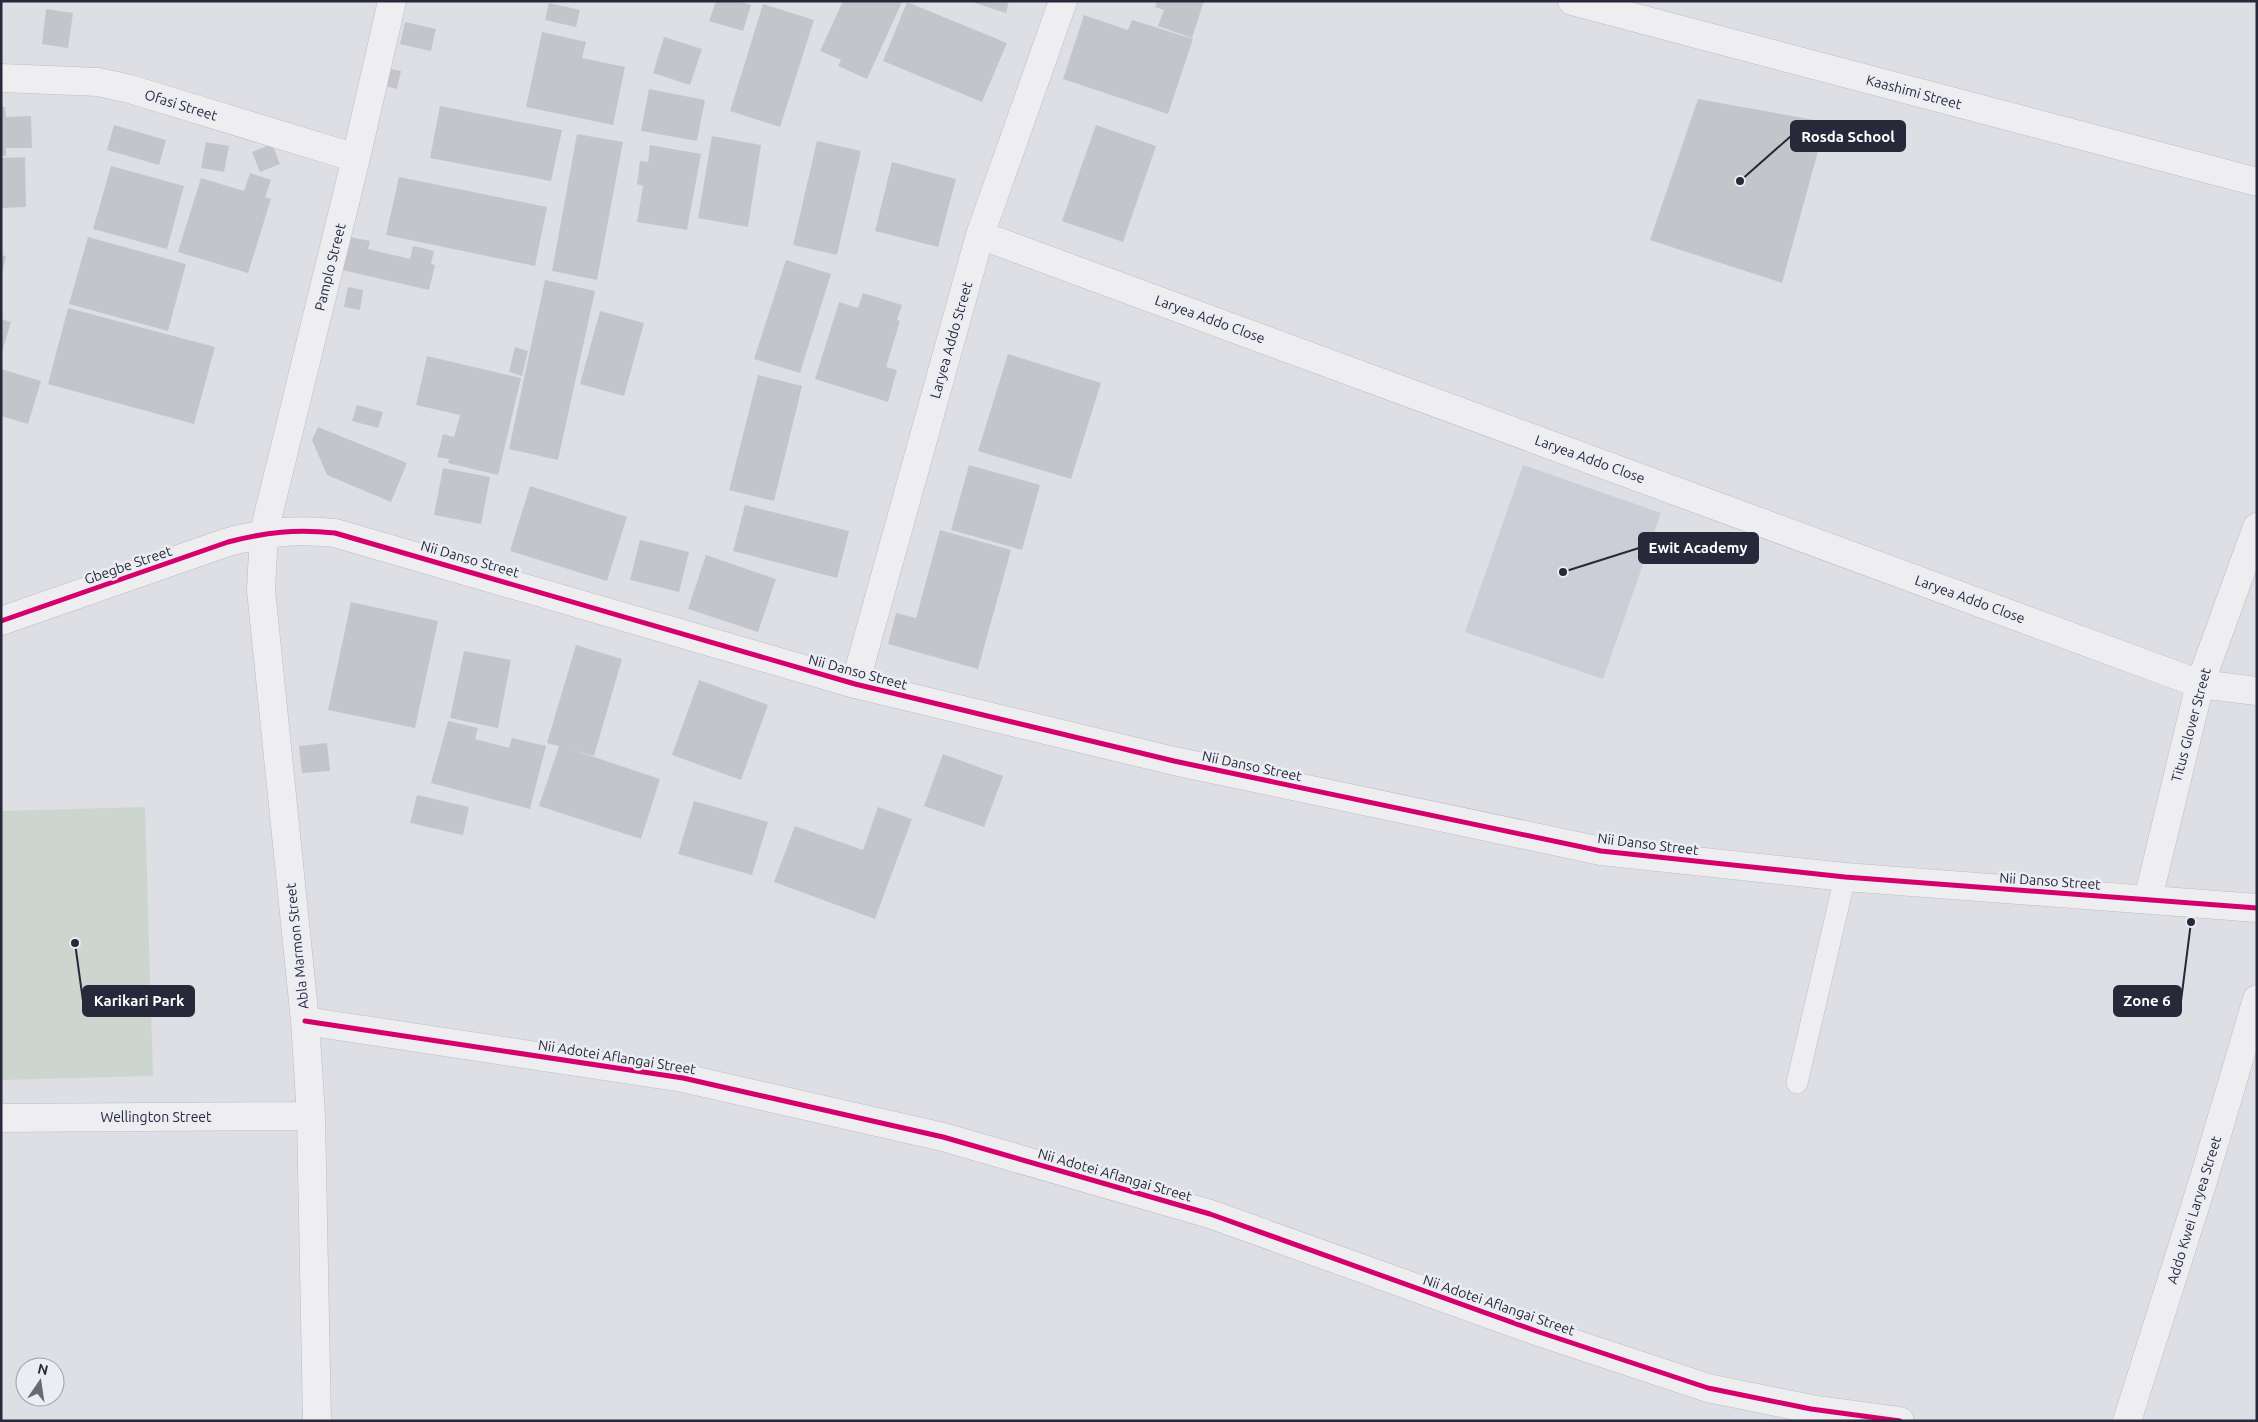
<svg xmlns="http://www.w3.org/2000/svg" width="2258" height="1422" viewBox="0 0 2258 1422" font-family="Ubuntu,sans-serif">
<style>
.built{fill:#ccced7}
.green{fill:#ccd6cf}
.building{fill:#c4c5ca}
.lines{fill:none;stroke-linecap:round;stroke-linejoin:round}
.service-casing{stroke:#bcbdc2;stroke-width:22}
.minor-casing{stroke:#bcbdc2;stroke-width:29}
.tertiary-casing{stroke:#bcbdc2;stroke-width:29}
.service{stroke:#eeeef0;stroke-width:21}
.minor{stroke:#eeeef0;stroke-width:28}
.tertiary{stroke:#eeeef0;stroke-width:28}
.cycleway-casing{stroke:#ebedf3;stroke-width:8}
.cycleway{stroke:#d6006c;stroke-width:5}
.labels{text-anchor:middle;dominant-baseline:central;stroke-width:5;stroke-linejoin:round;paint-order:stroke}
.street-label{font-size:14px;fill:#27293b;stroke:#ebedf3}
.leader{fill:none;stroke:#27293b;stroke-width:2}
.callout-dot{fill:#27293b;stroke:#ebedf3;stroke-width:2}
.callout{fill:#27293b;stroke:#27293b;stroke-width:2}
.callout-label{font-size:15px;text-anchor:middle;font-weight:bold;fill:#fff}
</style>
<rect width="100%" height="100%" fill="#dedfe4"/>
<path class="built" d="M1523 465 1661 513 1603 679 1465 632Z"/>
<path class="green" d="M145 807 153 1076 1 1080V811Z"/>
<path class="building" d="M716 1H737L751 5 743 31 709 21Z
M843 1 902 2 867 79 838 66 841 60 820 51Z
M969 1H1009L1006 13Z
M1157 1H1204L1192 38 1158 26 1164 10 1155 7Z
M907 2 1007 43 982 102 883 61Z
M549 3 580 10 576 27 545 20Z
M763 4 814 20 780 127 730 111Z
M46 9 73 13 68 48 42 44Z
M1084 15 1128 30 1132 20 1193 39 1168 114 1063 79Z
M405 22 436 29 431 51 400 44Z
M542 32 586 42 582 58 625 67 613 125 526 107Z
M664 37 702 49 690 85 653 73Z
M385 68 401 71 397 89 381 85Z
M649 89 705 100 697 141 641 131Z
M1698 99 1826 122 1782 283 1650 240Z
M440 106 562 130 551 181 430 158Z
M1 107H5L6 117 31 116 32 148H6V156H1Z
M114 125 166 140 159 165 107 150Z
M1096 125 1156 146 1123 242 1062 221Z
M577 134 623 142 597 280 552 271Z
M712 136 761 145 748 227 698 218Z
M817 141 861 151 837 255 793 245Z
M206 142 229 146 224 172 201 168Z
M272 144 280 164 260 172 252 152Z
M650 145 701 154 687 230 637 222 643 186 637 184 640 161 648 162Z
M25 157 26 207 1 208V158Z
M892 162 956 179 938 247 875 231Z
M111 166 184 186 167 249 93 229Z
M250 173 271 180 265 197 271 199 248 273 178 252 201 178 244 191Z
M399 177 547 207 535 266 386 235Z
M88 237 186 264 168 331 69 304Z
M350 237 370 241 368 249 410 259 413 246 434 251 431 264 435 265 429 290 342 270Z
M1 255 6 256 2 273H1Z
M786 260 831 274 800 373 754 359Z
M545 280 595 291 558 460 509 449Z
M348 287 363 290 360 310 344 307Z
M863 293 902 305 897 320 900 321 886 367 897 370 888 402 815 379 839 302 858 308Z
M68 308 215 347 194 424 48 384Z
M600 311 644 323 624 396 580 384Z
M1 319 11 322 2 352H1Z
M515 347 528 351 522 376 509 372Z
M1008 354 1101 383 1071 479 978 451Z
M427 356 521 378 498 475 448 463 449 459 437 457 443 434 454 437 460 415 416 405Z
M1 369 41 381 28 424 1 416Z
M758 375 802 386 774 501 729 490Z
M357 405 383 412 378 428 352 421Z
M318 427 407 463 391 502 327 475 312 440Z
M969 465 1040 485 1022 550 951 530Z
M443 468 490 477 481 524 434 515Z
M530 486 627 517 607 581 510 551Z
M745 505 849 531 837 578 733 551Z
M940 530 1011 550 978 669 888 644 896 613 916 618Z
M640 540 689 552 679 592 630 580Z
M706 555 776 579 758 632 688 609Z
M351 602 438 621 415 728 328 710Z
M576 645 622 659 594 756 573 750 660 779 641 839 539 806 559 746 547 743Z
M464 651 511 660 498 728 450 718Z
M699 680 768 705 741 780 672 755Z
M448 721 478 728 475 739 509 748 512 738 546 746 530 809 431 783Z
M327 743 330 771 302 773 299 746Z
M943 754 1003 776 984 827 924 806Z
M417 795 469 807 463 835 410 823Z
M694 801 768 822 752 875 678 854Z
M878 807 912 819 875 919 774 882 795 826 863 850Z"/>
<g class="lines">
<defs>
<path id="service" d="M1797 1083 1845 877"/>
<path id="minor" d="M1572 1 2257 182
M1 78 98 82 130 89 356 158
M980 235 2200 684 2257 691
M855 684 980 235 1063 1
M2148 899 2200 684 2257 527
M305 1021 683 1078 943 1137 1210 1214 1539 1332 1708 1388 1811 1409 1900 1421
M1 1118 311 1116
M317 1421 311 1116 305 1021 261 590 264 532 356 158 392 1
M2127 1421 2204 1178 2257 999"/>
<path id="tertiary" d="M1 621 228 542C267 532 295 529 335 533L855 684 1174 761 1601 851 1845 877 2257 908"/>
</defs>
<use href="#service" class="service-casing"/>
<use href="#minor" class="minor-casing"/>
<use href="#tertiary" class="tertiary-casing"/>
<use href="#service" class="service"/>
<use href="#minor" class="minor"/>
<use href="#tertiary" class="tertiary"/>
<defs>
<path id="cycleway" d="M1 621 228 542C267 532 295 529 335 533L855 684 1174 761 1601 851 1845 877 2257 908
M305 1021 683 1078 943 1137 1210 1214 1539 1332 1708 1388 1811 1409 1900 1421"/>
</defs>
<use href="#cycleway" class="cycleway-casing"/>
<use href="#cycleway" class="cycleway"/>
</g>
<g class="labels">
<g class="street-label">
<text transform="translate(1914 92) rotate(15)">Kaashimi Street</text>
<text transform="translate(181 105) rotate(17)">Ofasi Street</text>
<text transform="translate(330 267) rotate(-76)">Pamplo Street</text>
<text transform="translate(1210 319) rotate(20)">Laryea Addo Close</text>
<text transform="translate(951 340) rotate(-74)">Laryea Addo Street</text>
<text transform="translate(1590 459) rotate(20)">Laryea Addo Close</text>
<text transform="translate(470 559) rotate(16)">Nii Danso Street</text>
<text transform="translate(128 565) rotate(-19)">Gbegbe Street</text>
<text transform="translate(1970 599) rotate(20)">Laryea Addo Close</text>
<text transform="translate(858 672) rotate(15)">Nii Danso Street</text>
<text transform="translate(2191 725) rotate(-75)">Titus Glover Street</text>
<text transform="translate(1252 766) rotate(12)">Nii Danso Street</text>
<text transform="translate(1648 844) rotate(7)">Nii Danso Street</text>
<text transform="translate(2050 881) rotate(4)">Nii Danso Street</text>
<text transform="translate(297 946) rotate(-96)">Abla Marmon Street</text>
<text transform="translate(617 1057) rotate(9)">Nii Adotei Aflangai Street</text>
<text x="156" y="1117">Wellington Street</text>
<text transform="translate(1115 1175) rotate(16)">Nii Adotei Aflangai Street</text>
<text transform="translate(2194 1210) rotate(-73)">Addo Kwei Laryea Street</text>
<text transform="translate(1499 1305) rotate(19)">Nii Adotei Aflangai Street</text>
</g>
</g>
<path class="leader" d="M1740 181L1791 136M1563 572L1639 548M75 943L83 1001M2191 922L2181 1001"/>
<g class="callout-dot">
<circle cx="1740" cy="181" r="5"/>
<circle cx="1563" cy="572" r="5"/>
<circle cx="75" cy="943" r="5"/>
<circle cx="2191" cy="922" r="5"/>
</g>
<g class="callout">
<rect x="1791" y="121" width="114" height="30" rx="5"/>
<rect x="1639" y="533" width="119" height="30" rx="5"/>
<rect x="83" y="986" width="111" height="30" rx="5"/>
<rect x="2114" y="986" width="67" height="30" rx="5"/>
</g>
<g class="callout-label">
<text x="1848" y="142">Rosda School</text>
<text x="1698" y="553">Ewit Academy</text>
<text x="139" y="1006">Karikari Park</text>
<text x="2147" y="1006">Zone 6</text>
</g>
<rect width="2258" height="1422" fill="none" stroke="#27293b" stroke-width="5"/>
<g transform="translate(40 1382) rotate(13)"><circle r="24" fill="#ebedf3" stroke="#9d9fa9"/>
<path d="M0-4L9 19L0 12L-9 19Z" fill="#676976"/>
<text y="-8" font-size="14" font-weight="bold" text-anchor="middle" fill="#27293b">N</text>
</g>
</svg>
